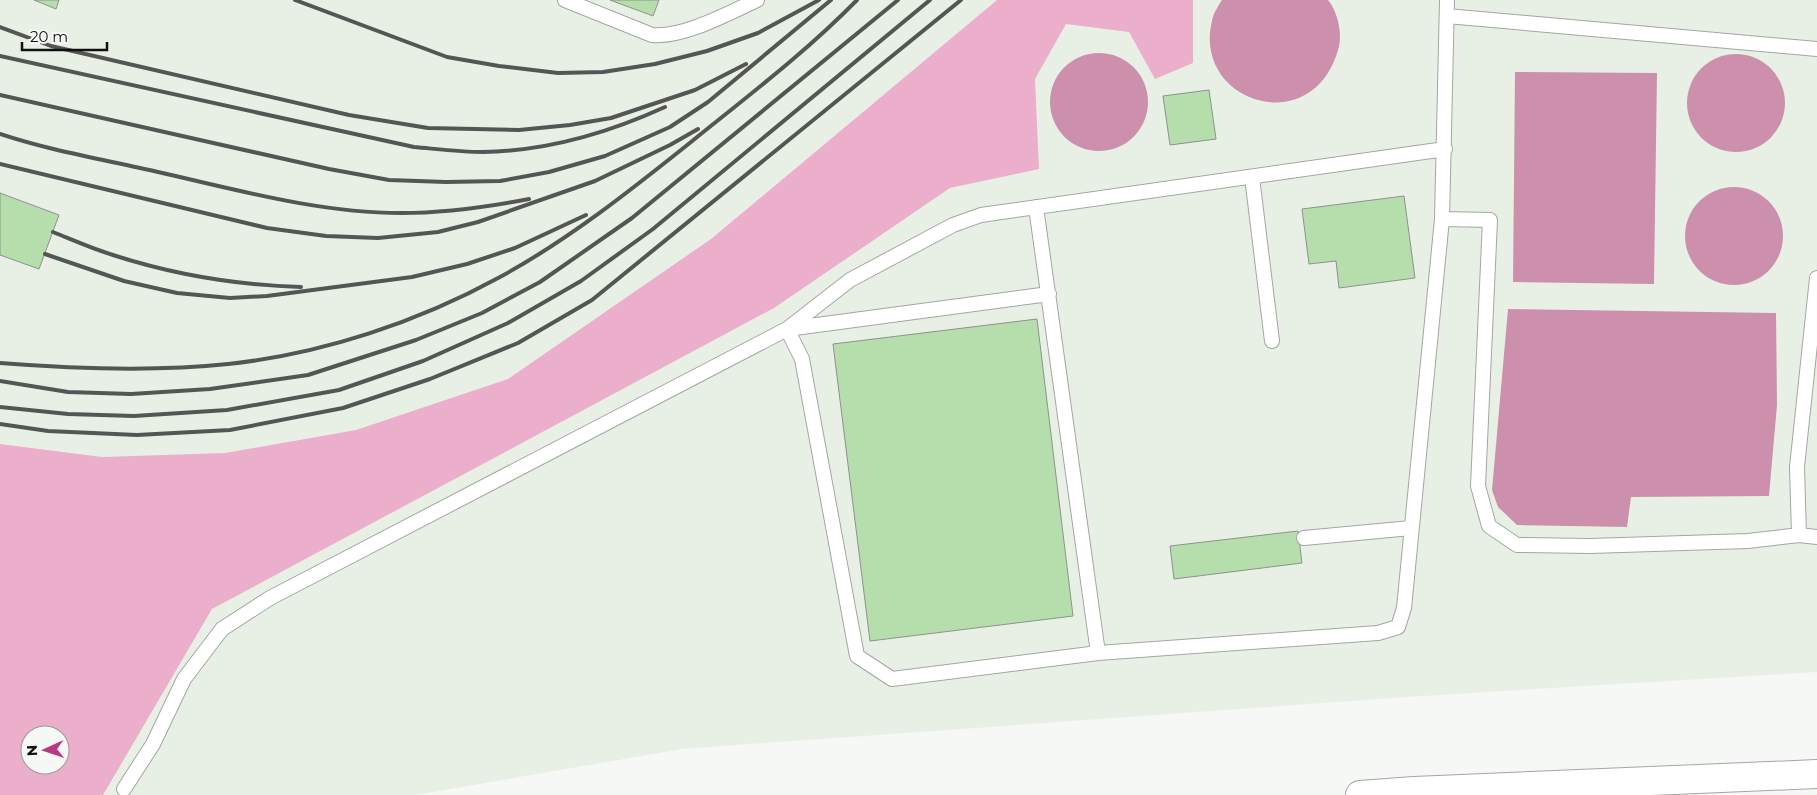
<svg xmlns="http://www.w3.org/2000/svg" width="1817" height="795" viewBox="0 0 1817 795" font-family="Montserrat,sans-serif">
<style>
.built{fill:#e8f0e6;fill-rule:evenodd}
.forest{fill:#ecafcb;fill-rule:evenodd}
.water{fill:#cc90ac}
.building{fill:#b5deac;stroke:#8e918e}
.lines{fill:none;stroke-linecap:round;stroke-linejoin:round}
.service-casing{stroke:#a3a6a3;stroke-width:16}
.secondary-casing{stroke:#a3a6a3;stroke-width:30}
.service{stroke:#fff;stroke-width:14}
.secondary{stroke:#fff;stroke-width:28}
.rail{stroke:#545654;stroke-width:4}
</style>
<rect width="100%" height="100%" fill="#f5f8f5"/>
<path class="built" d="M0 0H1817V672L1407 697 682 749 416 795H0ZM30 735H60V765H30Z"/>
<path class="forest" d="M997 0H1193V63L1155 79 1129 32 1066 24 1035 79 1039 169 950 188 774 308 212 609 103 795H0V444L102 457 225 453 356 430 508 379 711 239ZM30 735H60V765H30Z"/>
<path class="water" d="M1222 0H1328C1338 12 1343 35 1338 50 1312 141 1192 102 1212 21 1213 14 1218 6 1222 0Z
M1050 102a49 49 0 1 1 98 0a49 49 0 1 1-98 0Z
M1687 103a49 49 0 1 1 98 0a49 49 0 1 1-98 0Z
M1515 72 1657 73 1654 284 1513 282Z
M1685 236a49 49 0 1 1 98 0a49 49 0 1 1-98 0Z
M1508 309 1776 313 1777 405 1769 496 1631 497 1627 527 1517 525 1498 507 1492 490Z"/>
<path class="building" d="M34 0H59L56 9Z
M610 0H659L653 16Z
M1209 90 1216 139 1170 145 1163 96Z
M0 193 59 215 39 269 0 255Z
M1404 196 1415 278 1339 288 1336 261 1309 264 1302 209Z
M1037 319 1073 616 870 641 833 344Z
M1298 531 1302 563 1174 579 1170 546Z"/>
<g class="lines">
<defs>
<path id="service" d="M565 0 652 35C683 38 729 13 757 0
M1447 16 1817 49
M1252 177 1272 341
M1036 207 1098 653
M1442 219 1490 220 1478 486 1489 526 1517 545 1590 546 1748 541 1799 535 1817 537
M1049 294 787 329 802 359 857 656 892 679 1098 653 1378 633 1398 627 1404 608 1442 219 1447 0
M1799 535 1797 467 1817 278
M1304 538 1411 528
M124 789 153 744 184 679 222 629 270 598 787 329 850 280 953 225 981 215 1445 149"/>
<path id="secondary" d="M1360 795 1414 791 1817 774"/>
</defs>
<use href="#service" class="service-casing"/>
<use href="#secondary" class="secondary-casing"/>
<use href="#service" class="service"/>
<use href="#secondary" class="secondary"/>
<path class="rail" d="M295 0 447 57 499 66 558 73 603 72 655 64 707 51 758 33 819 0
M0 27 51 46 349 115 428 128 519 130 570 125 611 118 695 90 746 64
M0 56 414 147C437 149 460 152 483 152 547 151 608 133 665 107
M0 95 329 169 389 180 446 182 500 181 549 172 605 156 670 127 708 102 831 0
M0 134C51 151 106 160 158 172 238 190 319 213 401 213 444 213 487 207 529 199
M0 164 267 228 326 236 378 238 438 232 478 222 595 181 670 145 698 129
M53 232C73 240 93 249 113 255 175 275 236 285 301 287
M45 254 124 281 177 293 230 298 267 296 412 277 467 264 515 248 586 215
M0 363C76 369 153 372 228 364 322 354 418 322 500 277 568 240 631 190 691 142 748 96 806 52 857 0
M0 381 68 392 131 394 210 389 308 375 416 340 482 313 540 282 632 218 898 0
M0 407 68 414 134 416 227 410 339 390 423 361 508 323 581 281 653 229 930 0
M0 424 48 431 137 435 230 430 343 408 430 379 518 343 592 300 961 0"/>
</g>
<g transform="translate(45 750) rotate(267)"><circle r="24" fill="#f5f8f5" stroke="#999b99"/>
<path d="M0-4L9 19L0 12L-9 19Z" fill="#ba3881"/>
<text y="-8" font-size="14" font-weight="bold" text-anchor="middle" fill="#0f100f">N</text>
</g>
<path d="M22 42v8h85v-8" fill="none" stroke="#0f100f" stroke-width="2.5"/>
<text x="30" y="42" font-size="15" fill="#0f100f" stroke="#f5f8f5" stroke-width="4" paint-order="stroke">20 m</text>
</svg>
